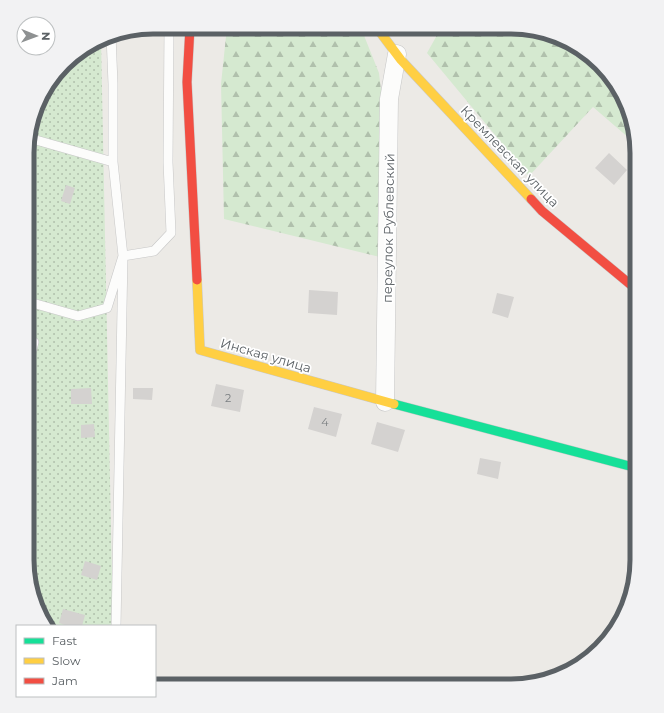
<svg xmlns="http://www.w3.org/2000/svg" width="664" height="713" viewBox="0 0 664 713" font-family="Montserrat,sans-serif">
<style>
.forest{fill:url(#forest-firs)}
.garden{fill:url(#garden-dots)}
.building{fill:#d4d2d0}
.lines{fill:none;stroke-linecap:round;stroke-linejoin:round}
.lane-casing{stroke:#c7c7c7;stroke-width:10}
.street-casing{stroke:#c7c7c7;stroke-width:19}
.fast-casing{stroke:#c8c8c8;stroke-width:10}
.slow-casing{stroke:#c8c8c8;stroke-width:10}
.jam-casing{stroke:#c8c8c8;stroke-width:10}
.lane{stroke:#fcfcfb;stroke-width:9}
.street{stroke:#fcfcfb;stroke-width:18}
.fast{stroke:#16e098;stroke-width:9}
.slow{stroke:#ffcf43;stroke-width:9}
.jam{stroke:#f24e42;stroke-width:9}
.labels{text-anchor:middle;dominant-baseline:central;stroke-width:3.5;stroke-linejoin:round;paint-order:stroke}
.number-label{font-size:11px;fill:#7a7e81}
.street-label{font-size:13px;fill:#5b6165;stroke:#fff}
.rim{fill:none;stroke:#5b6165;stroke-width:5}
</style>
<defs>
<pattern id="forest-firs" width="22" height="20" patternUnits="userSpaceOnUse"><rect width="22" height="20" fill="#d5e9d0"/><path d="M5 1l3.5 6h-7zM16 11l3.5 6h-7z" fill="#b0c0ac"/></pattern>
<pattern id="garden-dots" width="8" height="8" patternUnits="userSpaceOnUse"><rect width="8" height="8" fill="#d5e9d0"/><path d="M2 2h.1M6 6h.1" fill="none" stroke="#b0c0ac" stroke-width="1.8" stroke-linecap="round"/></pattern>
</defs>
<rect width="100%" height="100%" fill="#eceae6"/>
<path class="forest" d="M227 27 361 28 379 73 389 159 384 258 224 219 221 84Z
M441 28H527L574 44 616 83 637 145 593 107 529 176 427 53Z"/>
<path class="garden" d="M101 40 113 626H47L27 568 29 129 44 90 70 58Z"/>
<path class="building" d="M609 153 627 170 614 185 595 168Z
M66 185 75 188 70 204 61 201Z
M309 290 338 292 337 315 308 313Z
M497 293 514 297 508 318 492 313Z
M216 384 244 390 240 412 211 406Z
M91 388 92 404H71V389Z
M133 388H153L152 400 133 399Z
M314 407 342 414 336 437 308 429Z
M377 422 405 430 398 452 371 444Z
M94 424 95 437 81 438V425Z
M480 458 501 462 498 479 477 474Z
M85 561 101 566 97 580 81 575Z
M63 609 85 615 82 626H68L59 623Z"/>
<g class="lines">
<defs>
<path id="lane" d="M29 138 113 162
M29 302 78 316 107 308 123 256 113 162V84L111 35
M28 365 34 342
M116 626 123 256 154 251 171 233 168 162 169 27"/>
<path id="street" d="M385 402 389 99 397 54"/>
<path id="fast" d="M394 404 637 468"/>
<path id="slow" d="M377 28 401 60 531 199
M197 280 200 350 394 404"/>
<path id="jam" d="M190 27 187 82 197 280
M531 199 542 211 637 290"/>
</defs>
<use href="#lane" class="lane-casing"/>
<use href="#street" class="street-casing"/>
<use href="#fast" class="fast-casing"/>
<use href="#slow" class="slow-casing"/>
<use href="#jam" class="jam-casing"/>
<use href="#lane" class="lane"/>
<use href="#street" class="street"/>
<use href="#fast" class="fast"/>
<use href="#slow" class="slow"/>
<use href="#jam" class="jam"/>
</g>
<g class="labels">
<g class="number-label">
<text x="228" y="398">2</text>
<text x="325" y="422">4</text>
</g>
<g class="street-label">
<text transform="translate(510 156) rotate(46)">Кремлевская улица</text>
<text transform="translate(388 228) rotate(-89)">переулок Рублевский</text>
<text transform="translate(266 355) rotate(16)">Инская улица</text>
</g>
</g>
<path d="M0 0H664V713H0ZM153 34H511A119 119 0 0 1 630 153V560A119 119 0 0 1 511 679H153A119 119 0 0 1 34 560V153A119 119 0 0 1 153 34Z" fill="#f2f2f3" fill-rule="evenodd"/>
<path class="rim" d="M153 34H511A119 119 0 0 1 630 153V560A119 119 0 0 1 511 679H153A119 119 0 0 1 34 560V153A119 119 0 0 1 153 34Z"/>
<rect x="16" y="625" width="140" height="72" fill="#ffffff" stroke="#bdc0c1"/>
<rect x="24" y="638" width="20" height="6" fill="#16e098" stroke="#bdc0c1"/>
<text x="52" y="645" font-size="12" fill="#5b6165">Fast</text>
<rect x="24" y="658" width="20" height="6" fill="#ffcf43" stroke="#bdc0c1"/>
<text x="52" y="665" font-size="12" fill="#5b6165">Slow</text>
<rect x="24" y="678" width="20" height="6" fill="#f24e42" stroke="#bdc0c1"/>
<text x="52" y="685" font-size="12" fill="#5b6165">Jam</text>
<g transform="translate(36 36) rotate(91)"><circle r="19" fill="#ffffff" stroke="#bdc0c1"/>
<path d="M0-3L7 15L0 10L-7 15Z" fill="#8e9192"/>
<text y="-6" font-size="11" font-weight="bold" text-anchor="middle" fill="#5b6165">N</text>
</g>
</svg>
